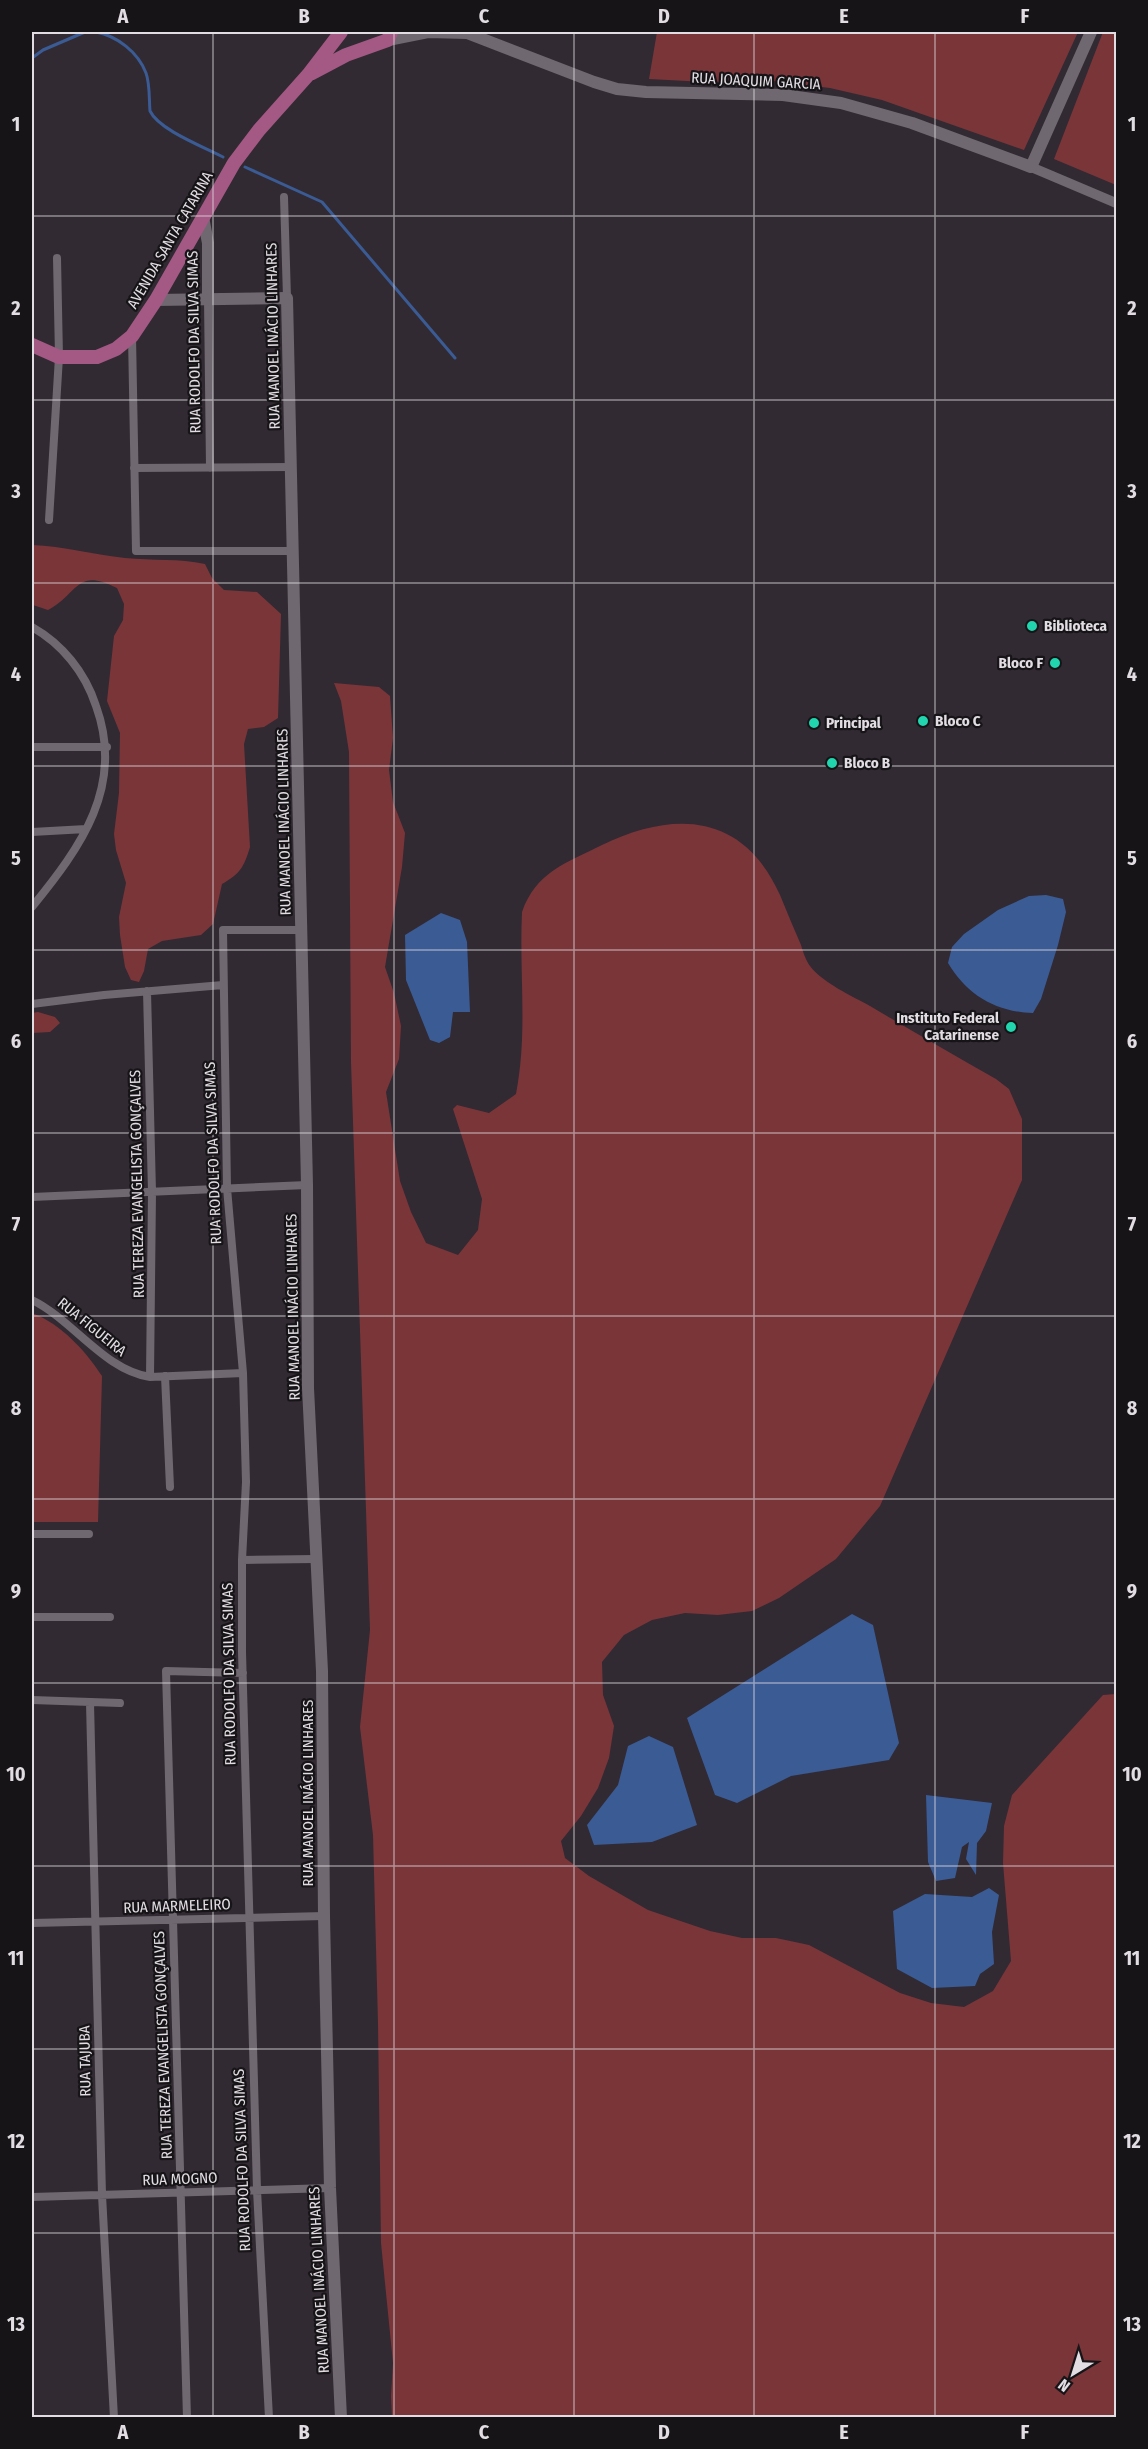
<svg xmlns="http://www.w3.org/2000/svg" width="1148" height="2449" viewBox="0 0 1148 2449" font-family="'Fira Sans Condensed',sans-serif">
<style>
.green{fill:#7a3539}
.water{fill:#3b5b94}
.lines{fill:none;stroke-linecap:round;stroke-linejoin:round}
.stream{stroke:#3b5b94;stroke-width:3}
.minor{stroke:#6f6871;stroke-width:8}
.tertiary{stroke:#6f6871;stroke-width:10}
.secondary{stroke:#6f6871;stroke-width:12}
.primary{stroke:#a45884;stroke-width:14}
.grid{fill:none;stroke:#e1dde2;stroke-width:1.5;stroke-opacity:0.55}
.poi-dot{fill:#21d5af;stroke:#171418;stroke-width:2}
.labels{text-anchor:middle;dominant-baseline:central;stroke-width:4.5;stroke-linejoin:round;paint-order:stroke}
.street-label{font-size:15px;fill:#e1dde2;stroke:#171418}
.poi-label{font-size:15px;font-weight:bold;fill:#e1dde2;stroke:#171418;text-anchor:start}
.neatline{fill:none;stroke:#e1dde2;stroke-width:2}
.grid-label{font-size:20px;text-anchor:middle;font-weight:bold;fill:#e1dde2}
</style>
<rect width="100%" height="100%" fill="#312a32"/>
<path class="green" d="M657 32H1078L1024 150 882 100 830 88 773 81 706 82 649 79Z
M1103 32H1116V185L1054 159Z
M32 545C63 546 94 555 125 558 152 561 179 558 205 564L212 578 224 590 257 592 281 614 278 718 264 727 248 729 244 744 250 847C244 867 240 874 222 884L213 924 201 935 162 941 148 949 144 971 139 982 131 980 125 967 120 935 119 917 126 883 116 850 114 834 119 793 120 733 107 701 114 636 123 620 124 604 117 588C76 567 79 593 48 610L33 605Z
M334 683 379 687 390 696 393 738 389 770 393 802 405 833 402 867 385 967 394 993 401 1026 399 1059 386 1092 400 1181 411 1212 426 1243 458 1255 478 1230 482 1199 453 1109 457 1105 489 1113 516 1094C528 1031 519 976 522 912 536 872 566 863 602 845 675 810 743 813 780 895 787 912 794 929 801 945 803 952 806 961 810 966 823 983 852 996 870 1006 912 1031 954 1055 996 1079L1009 1089 1022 1119V1180L880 1506 836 1559 779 1598 752 1611 718 1615 685 1613 652 1620 624 1635 602 1662 603 1695 614 1726 609 1758 598 1788 581 1816 561 1841 565 1858 589 1876 648 1910 710 1931 742 1938H776L809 1945 900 1993 931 2003 964 2007 993 1991 1011 1961 1003 1863 1004 1826 1012 1795 1103 1695 1116 1694V2417H392L391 2396 393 2363 381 2243 378 2023 373 1835 360 1727 370 1630 351 1062 349 752 341 701Z
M38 1012 55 1017 60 1023 50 1032 32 1033V1013Z
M32 1313C61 1324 85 1350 102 1376L98 1522H32Z"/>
<path class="water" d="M1046 895 1063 899 1066 912 1058 945 1041 999 1033 1013C996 1012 967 995 948 963L952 947 964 934 998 910 1029 896Z
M441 913 460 920 467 942 470 1012H453L450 1037 439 1043 430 1040 406 980 405 935Z
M852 1614 873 1625 899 1743 889 1760 791 1776 737 1803 715 1795 687 1718Z
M649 1736 673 1747 697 1825 652 1842 594 1845 587 1825 618 1785 628 1746Z
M926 1795 992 1803 986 1831 977 1843 976 1875 966 1859 969 1842 962 1847 955 1878 936 1881 928 1862Z
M989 1888 999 1895 992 1932 994 1964 980 1974 975 1986 932 1988 897 1969 893 1911 925 1894 972 1897Z"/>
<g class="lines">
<path class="stream" d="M96 32C117 36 138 52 146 73 150 84 149 99 150 111 159 130 204 147 223 157
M32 58 43 50 85 32
M245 167 322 202 455 358"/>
<path class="minor" d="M284 197 287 298
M208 299 210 468
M132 336 136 551H292
M134 468 291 467
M49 520 59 357 57 258
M32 627C62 644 85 672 96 706 125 786 81 847 32 907
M32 747H107
M32 832 86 829
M147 991 152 1192 150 1377
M32 1004 104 995 223 985
M32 1197 307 1185
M32 1300C73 1320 104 1370 150 1377L243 1373
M165 1376 170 1487
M32 1534H89
M242 1560 315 1559
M32 1617H110
M32 1700 120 1703
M90 1703 102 2195 114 2418
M32 1923 324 1916
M32 2197 330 2188
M187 2418 166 1671 243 1673
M269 2418 257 2190 242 1652V1560L246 1482 243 1373 227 1188 223 930H301"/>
<path class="tertiary" d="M1031 167 1116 203"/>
<path class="secondary" d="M388 40 428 32 467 33 594 82 617 89 646 92 783 95 841 103 912 123 1031 167 1091 32
M203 217 208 243V299
M156 300 287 298 307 1185 308 1388 322 1671 324 1916 330 2188 341 2418"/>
<path class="primary" d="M312 73 346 55 388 40 391 32
M32 345 59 357H97L116 349 132 336 156 300 234 163 259 130 308 75 341 32"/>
</g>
<path class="grid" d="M213 32V2418M394 32V2418M574 32V2418M754 32V2418M935 32V2418M32 216H1116M32 400H1116M32 583H1116M32 766H1116M32 950H1116M32 1133H1116M32 1316H1116M32 1499H1116M32 1683H1116M32 1866H1116M32 2049H1116M32 2233H1116"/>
<g class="poi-dot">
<circle cx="1032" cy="626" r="6"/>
<circle cx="1055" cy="663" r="6"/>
<circle cx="923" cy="721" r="6"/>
<circle cx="814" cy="723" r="6"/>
<circle cx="832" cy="763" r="6"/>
<circle cx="1011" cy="1027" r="6"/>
</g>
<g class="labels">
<g class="street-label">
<text transform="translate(756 81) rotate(3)">RUA JOAQUIM GARCIA</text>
<text transform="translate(170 240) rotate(-60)">AVENIDA SANTA CATARINA</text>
<text transform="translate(273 336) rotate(-91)">RUA MANOEL INÁCIO LINHARES</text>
<text transform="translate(194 342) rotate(-91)">RUA RODOLFO DA SILVA SIMAS</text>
<text transform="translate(284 822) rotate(-91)">RUA MANOEL INÁCIO LINHARES</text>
<text transform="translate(213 1153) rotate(-92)">RUA RODOLFO DA SILVA SIMAS</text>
<text transform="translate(137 1184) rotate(-91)">RUA TEREZA EVANGELISTA GONÇALVES</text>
<text transform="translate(293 1307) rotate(-91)">RUA MANOEL INÁCIO LINHARES</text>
<text transform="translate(92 1327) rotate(39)">RUA FIGUEIRA</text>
<text transform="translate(229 1674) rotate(-91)">RUA RODOLFO DA SILVA SIMAS</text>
<text transform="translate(308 1793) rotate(-90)">RUA MANOEL INÁCIO LINHARES</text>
<text transform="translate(177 1906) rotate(-2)">RUA MARMELEIRO</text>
<text transform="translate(163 2045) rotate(-92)">RUA TEREZA EVANGELISTA GONÇALVES</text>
<text transform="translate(85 2061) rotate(-91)">RUA TAJUBA</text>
<text transform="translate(242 2160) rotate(-92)">RUA RODOLFO DA SILVA SIMAS</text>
<text transform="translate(180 2179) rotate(-2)">RUA MOGNO</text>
<text transform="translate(319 2280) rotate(-93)">RUA MANOEL INÁCIO LINHARES</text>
</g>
<g class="poi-label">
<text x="1044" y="626">Biblioteca</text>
<text x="1043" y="663" text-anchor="end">Bloco F</text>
<text x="935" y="721">Bloco C</text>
<text x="826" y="723">Principal</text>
<text x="844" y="763">Bloco B</text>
<text x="999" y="1018" text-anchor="end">Instituto Federal<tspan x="999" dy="17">Catarinense</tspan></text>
</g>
</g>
<rect width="1148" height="2449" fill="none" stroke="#171418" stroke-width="66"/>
<g transform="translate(1073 2374) rotate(218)" stroke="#171418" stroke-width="4.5" paint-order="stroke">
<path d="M0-4.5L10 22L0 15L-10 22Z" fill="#e1dde2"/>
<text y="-9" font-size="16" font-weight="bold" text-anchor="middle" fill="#e1dde2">N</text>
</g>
<rect x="33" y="33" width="1082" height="2383" class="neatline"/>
<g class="grid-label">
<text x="123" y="23">A</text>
<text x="304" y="23">B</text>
<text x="484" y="23">C</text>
<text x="664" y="23">D</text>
<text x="844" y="23">E</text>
<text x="1025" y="23">F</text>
<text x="16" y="131">1</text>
<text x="1132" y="131">1</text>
<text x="16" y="315">2</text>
<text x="1132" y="315">2</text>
<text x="16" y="498">3</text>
<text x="1132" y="498">3</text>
<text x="16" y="681">4</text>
<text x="1132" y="681">4</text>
<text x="16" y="865">5</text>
<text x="1132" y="865">5</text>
<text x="16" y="1048">6</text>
<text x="1132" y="1048">6</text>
<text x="16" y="1231">7</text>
<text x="1132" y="1231">7</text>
<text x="16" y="1415">8</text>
<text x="1132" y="1415">8</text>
<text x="16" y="1598">9</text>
<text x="1132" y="1598">9</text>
<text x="16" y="1781">10</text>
<text x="1132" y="1781">10</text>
<text x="16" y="1965">11</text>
<text x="1132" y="1965">11</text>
<text x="16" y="2148">12</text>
<text x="1132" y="2148">12</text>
<text x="16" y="2331">13</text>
<text x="1132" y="2331">13</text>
<text x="123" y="2439">A</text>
<text x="304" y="2439">B</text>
<text x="484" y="2439">C</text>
<text x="664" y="2439">D</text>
<text x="844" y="2439">E</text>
<text x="1025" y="2439">F</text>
</g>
</svg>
